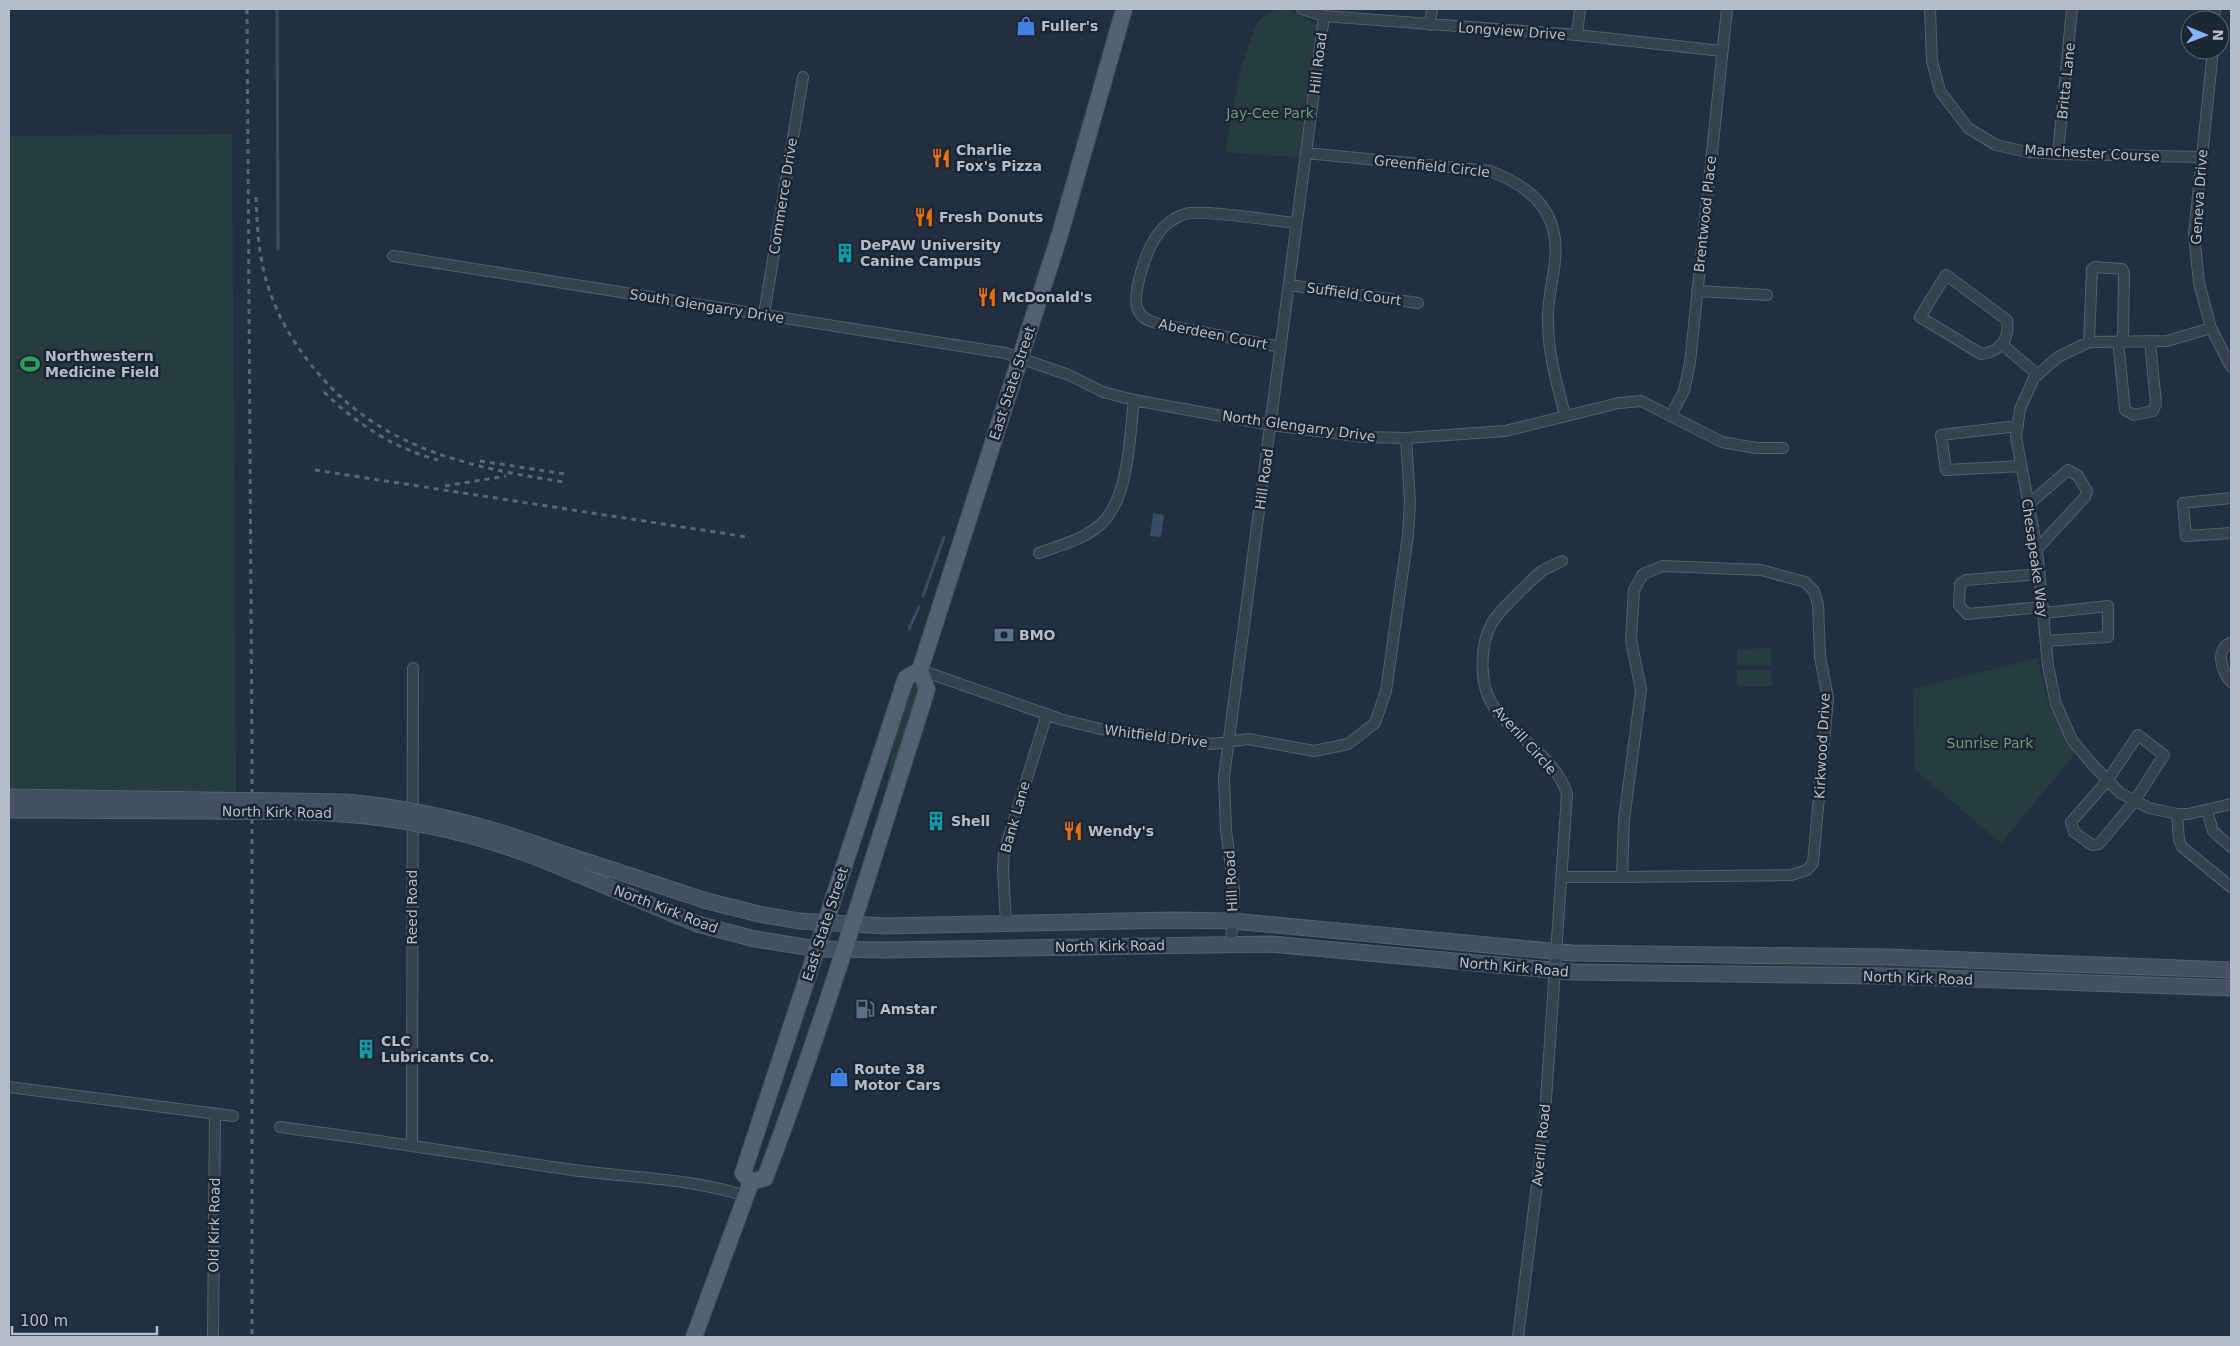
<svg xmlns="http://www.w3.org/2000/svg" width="2240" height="1346" viewBox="0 0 2240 1346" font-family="'DejaVu Sans',sans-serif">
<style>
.green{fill:#263c3f}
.water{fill:#394c67}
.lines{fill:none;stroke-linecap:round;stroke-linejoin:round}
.stream{stroke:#394c67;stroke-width:3}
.street-casing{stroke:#565f6c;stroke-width:12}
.secondary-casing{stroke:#565f6c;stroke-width:17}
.primary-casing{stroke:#414a57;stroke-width:18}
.street{stroke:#38414e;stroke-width:10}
.secondary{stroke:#465061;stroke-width:15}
.primary{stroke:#56606e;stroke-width:16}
.rail{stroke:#5a6575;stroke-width:3;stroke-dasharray:5 5;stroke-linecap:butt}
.secondary-bridge-casing{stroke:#565f6c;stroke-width:17;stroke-linecap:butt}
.secondary-bridge{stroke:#465061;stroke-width:15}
.labels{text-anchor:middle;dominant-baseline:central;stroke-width:5;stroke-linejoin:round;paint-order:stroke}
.poi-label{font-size:14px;font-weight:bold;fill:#b4bcc9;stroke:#1d2633;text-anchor:start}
.street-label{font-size:14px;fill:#b4bcc9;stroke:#1d2633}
.park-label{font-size:14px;fill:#6b9a76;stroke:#1d2633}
</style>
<rect width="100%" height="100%" fill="#242f3e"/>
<path class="green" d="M1279 9H1287L1318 25 1302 158 1225 152 1241 68 1256 24 1266 14Z
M232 134 236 792 9 790V136Z
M1771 648V665H1737V649Z
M2038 658C2045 699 2053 719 2075 754L2001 843 1914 769 1913 689Z
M1737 670H1771L1772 686H1737Z
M916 686 920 688 885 794C890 769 897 701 916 686Z
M1775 962 1885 964 1884 970 1670 967Z
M1889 964 2220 977 2123 978 1888 970Z"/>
<path class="water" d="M1153 513 1164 515 1161 537 1150 536Z"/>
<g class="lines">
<path class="stream" d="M277 9 278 249
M923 596 944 537
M909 629 919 607"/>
<defs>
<path id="street" d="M1302 9 1324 16 1577 35 1722 51
M1930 9 1932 61 1940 91 1968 128 1996 145 2027 152 2058 154 2201 157
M2214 20 2215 9
M1430 25 1432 9
M1577 35 1580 9
M2213 50 2194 234 2199 283 2211 328 2231 367
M1306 153 1490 171C1532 187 1560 212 1555 261 1553 281 1547 301 1548 321 1548 354 1557 384 1565 415
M2058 154 2072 9
M393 256 1005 353 1069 375 1103 392 1134 400 1271 425 1365 437 1406 438 1505 431 1619 403 1641 401 1722 442 1756 448H1783
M1946 275 2007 320C2010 339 2000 352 1981 354L1920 317Z
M1289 285 1418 303
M1697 291 1767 295
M764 314 803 77
M2211 328 2167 341 2089 342 2058 357 2034 378 2020 409 2016 437 2037 549 2048 666 2056 704 2072 740 2092 764 2120 793 2149 808 2177 814H2188L2231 804
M2118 341 2125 410 2134 415 2153 411 2156 404 2150 341
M2089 342 2092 269 2095 267 2122 269 2124 273 2123 341
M2003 345 2038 375
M1281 347 1159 324C1150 321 1142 319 1138 310 1131 294 1147 248 1158 234 1164 225 1175 217 1185 214 1203 209 1274 221 1296 223
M1671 415 1684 391 1690 363 1727 9
M2018 426 1941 435 1946 470 2021 466
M2231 498 2183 503 2186 536 2231 533
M2028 505 2068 470 2078 476 2087 491 2085 497 2037 549
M1039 553C1058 546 1078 541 1095 529 1130 505 1129 438 1134 400
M2040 574 1966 580 1960 584 1959 605 1967 614 2043 607
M2044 613 2108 606V637L2046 641
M2231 643C2214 649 2222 672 2231 682
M920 670 1063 720 1101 729 1213 744 1248 739 1314 751 1348 744 1375 723 1386 691 1408 535 1410 502 1406 438
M2138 735 2164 755 2134 802 2099 844 2092 845 2074 832 2071 822 2107 781Z
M2207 811 2213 831 2231 847
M2177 814 2179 840 2182 847 2231 887
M1561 877H1622L1624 820 1641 690 1631 640 1634 590 1643 574 1663 566 1761 570 1805 582 1814 591 1818 604 1820 657 1828 698 1813 863 1807 870 1791 875 1622 877
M1006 923 1003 869 1004 852 1047 714
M1231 943 1234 889 1226 830 1224 777 1324 16
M9 1087 233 1116
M280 1127C378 1140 476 1156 573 1170 631 1178 691 1178 746 1196
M412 1146 413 668
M213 1337 215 1114
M1518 1337 1544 1128 1567 794C1556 758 1515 737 1494 707 1479 686 1479 646 1492 623 1498 612 1531 580 1542 571 1548 567 1556 564 1562 561"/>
<path id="secondary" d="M558 852 707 901 759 914 799 921 885 926 1172 920 1233 921 1572 953 1888 957 2231 970
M553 864 697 924 755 939 818 949 885 950 1271 944 1573 972 1885 976 2231 988"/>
<path id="primary" d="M751 1182 765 1178C822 1028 868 874 917 721L927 689 920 670 1060 234 1124 9
M751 1182 743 1173 906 678 920 670
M694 1337 751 1182"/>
</defs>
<use href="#street" class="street-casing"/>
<use href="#secondary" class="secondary-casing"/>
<use href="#primary" class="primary-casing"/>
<use href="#street" class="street"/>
<use href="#secondary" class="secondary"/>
<use href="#primary" class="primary"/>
<path class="rail" d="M247 9 252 746V1337
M256 197C257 222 258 247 264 272 271 301 285 330 303 354 368 445 459 466 564 482
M324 392C357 424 393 448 438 460
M480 461 565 474
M315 470 747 537
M445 486 506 476"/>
<defs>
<path id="secondary-bridge" d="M9 797 347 802C421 809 489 826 558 852
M9 810C75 810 142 811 209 811 253 812 297 810 341 814 414 819 486 836 553 864"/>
</defs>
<use href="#secondary-bridge" class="secondary-bridge-casing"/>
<use href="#secondary-bridge" class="secondary-bridge"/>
</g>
<defs>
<symbol id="shop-bare" viewBox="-9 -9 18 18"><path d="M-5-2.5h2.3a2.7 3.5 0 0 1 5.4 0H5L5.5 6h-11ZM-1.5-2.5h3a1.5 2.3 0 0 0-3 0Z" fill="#3f7fe0" stroke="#1d2633" stroke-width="2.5" paint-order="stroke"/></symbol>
<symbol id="restaurant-bare" viewBox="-9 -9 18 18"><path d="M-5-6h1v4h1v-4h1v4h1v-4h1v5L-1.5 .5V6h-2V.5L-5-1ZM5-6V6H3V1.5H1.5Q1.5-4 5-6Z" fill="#e8710a" stroke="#1d2633" stroke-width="2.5" paint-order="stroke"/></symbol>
<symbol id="building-bare" viewBox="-9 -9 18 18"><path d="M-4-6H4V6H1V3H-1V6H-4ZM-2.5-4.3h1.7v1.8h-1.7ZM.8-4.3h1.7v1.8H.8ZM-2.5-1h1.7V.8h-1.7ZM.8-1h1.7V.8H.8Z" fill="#0f9aa8" stroke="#1d2633" stroke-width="2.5" paint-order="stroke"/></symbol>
<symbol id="stadium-bare" viewBox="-9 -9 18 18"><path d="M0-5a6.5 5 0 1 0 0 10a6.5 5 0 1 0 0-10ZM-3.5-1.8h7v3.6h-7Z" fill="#2e9e5b" stroke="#1d2633" stroke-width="2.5" paint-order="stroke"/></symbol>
<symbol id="bank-bare" viewBox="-9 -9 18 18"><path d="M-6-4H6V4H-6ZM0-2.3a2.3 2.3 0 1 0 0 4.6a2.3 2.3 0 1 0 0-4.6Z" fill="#5c6f8a" stroke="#1d2633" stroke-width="2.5" paint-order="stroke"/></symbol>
<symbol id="fuel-bare" viewBox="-9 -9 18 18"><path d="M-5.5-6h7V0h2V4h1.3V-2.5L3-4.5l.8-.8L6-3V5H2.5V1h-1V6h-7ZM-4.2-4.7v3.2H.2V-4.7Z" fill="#5c6f8a" stroke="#1d2633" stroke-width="2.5" paint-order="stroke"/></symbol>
</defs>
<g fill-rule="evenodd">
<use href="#shop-bare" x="1012" y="12" width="28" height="28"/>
<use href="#restaurant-bare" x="927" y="144" width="28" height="28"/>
<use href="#restaurant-bare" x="910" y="203" width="28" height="28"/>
<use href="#building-bare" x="831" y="239" width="28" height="28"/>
<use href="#restaurant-bare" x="973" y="283" width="28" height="28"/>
<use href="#stadium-bare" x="16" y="350" width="28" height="28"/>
<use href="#bank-bare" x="990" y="621" width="28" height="28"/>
<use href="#building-bare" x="922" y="807" width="28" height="28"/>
<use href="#restaurant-bare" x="1059" y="817" width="28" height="28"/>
<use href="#fuel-bare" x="851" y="995" width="28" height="28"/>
<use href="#building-bare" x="352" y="1035" width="28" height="28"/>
<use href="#shop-bare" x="825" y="1063" width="28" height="28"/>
</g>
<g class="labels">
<g class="poi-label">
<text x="1041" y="26">Fuller's</text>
<text x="956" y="150">Charlie<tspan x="956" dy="16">Fox's Pizza</tspan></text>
<text x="939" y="217">Fresh Donuts</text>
<text x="860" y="245">DePAW University<tspan x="860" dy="16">Canine Campus</tspan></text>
<text x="1002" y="297">McDonald's</text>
<text x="45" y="356">Northwestern<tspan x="45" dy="16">Medicine Field</tspan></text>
<text x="1019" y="635">BMO</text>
<text x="951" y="821">Shell</text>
<text x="1088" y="831">Wendy's</text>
<text x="880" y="1009">Amstar</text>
<text x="381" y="1041">CLC<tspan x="381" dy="16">Lubricants Co.</tspan></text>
<text x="854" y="1069">Route 38<tspan x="854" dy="16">Motor Cars</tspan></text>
</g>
<g class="street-label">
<text transform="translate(1512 31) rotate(4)">Longview Drive</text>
<text transform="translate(1318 63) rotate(-83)">Hill Road</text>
<text transform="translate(2066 81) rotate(-84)">Britta Lane</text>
<text transform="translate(2092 153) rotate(3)">Manchester Course</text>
<text transform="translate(1432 166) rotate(6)">Greenfield Circle</text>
<text transform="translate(783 196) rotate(-81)">Commerce Drive</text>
<text transform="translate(2199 197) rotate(-86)">Geneva Drive</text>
<text transform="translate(1705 214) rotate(-84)">Brentwood Place</text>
<text transform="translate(1354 294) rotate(8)">Suffield Court</text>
<text transform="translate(707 306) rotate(9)">South Glengarry Drive</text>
<text transform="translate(1213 334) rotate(11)">Aberdeen Court</text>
<text transform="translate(1012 383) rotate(-72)">East State Street</text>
<text transform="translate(1299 426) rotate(8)">North Glengarry Drive</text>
<text transform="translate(1264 479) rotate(-82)">Hill Road</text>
<text transform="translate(2035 558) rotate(82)">Chesapeake Way</text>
<text transform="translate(1156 736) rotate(7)">Whitfield Drive</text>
<text transform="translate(1525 740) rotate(48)">Averill Circle</text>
<text transform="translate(1822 746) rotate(-87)">Kirkwood Drive</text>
<text transform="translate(277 812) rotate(1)">North Kirk Road</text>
<text transform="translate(1015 817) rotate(-74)">Bank Lane</text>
<text transform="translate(1231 881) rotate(-93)">Hill Road</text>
<text transform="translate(412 907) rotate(-90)">Reed Road</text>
<text transform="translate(666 909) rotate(21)">North Kirk Road</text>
<text transform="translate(825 924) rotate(-72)">East State Street</text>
<text transform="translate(1110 946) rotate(-1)">North Kirk Road</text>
<text transform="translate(1514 967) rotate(5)">North Kirk Road</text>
<text transform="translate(1918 978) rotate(2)">North Kirk Road</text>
<text transform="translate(1541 1145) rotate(-84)">Averill Road</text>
<text transform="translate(214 1225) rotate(-89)">Old Kirk Road</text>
</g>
<g class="park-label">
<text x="1270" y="113">Jay-Cee Park</text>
<text x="1990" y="743">Sunrise Park</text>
</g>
</g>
<rect width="2240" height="1346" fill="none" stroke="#b4bcc9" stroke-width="20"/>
<g transform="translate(2205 35) rotate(91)"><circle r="24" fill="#1d2633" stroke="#59626f"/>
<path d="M0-4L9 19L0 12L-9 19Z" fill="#8ab4f8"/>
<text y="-8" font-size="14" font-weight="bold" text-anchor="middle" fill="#b4bcc9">N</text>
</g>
<path d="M12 1326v8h145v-8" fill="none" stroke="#b4bcc9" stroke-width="2.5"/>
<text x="20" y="1326" font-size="15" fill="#b4bcc9" stroke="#1d2633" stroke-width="4" paint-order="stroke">100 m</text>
</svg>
